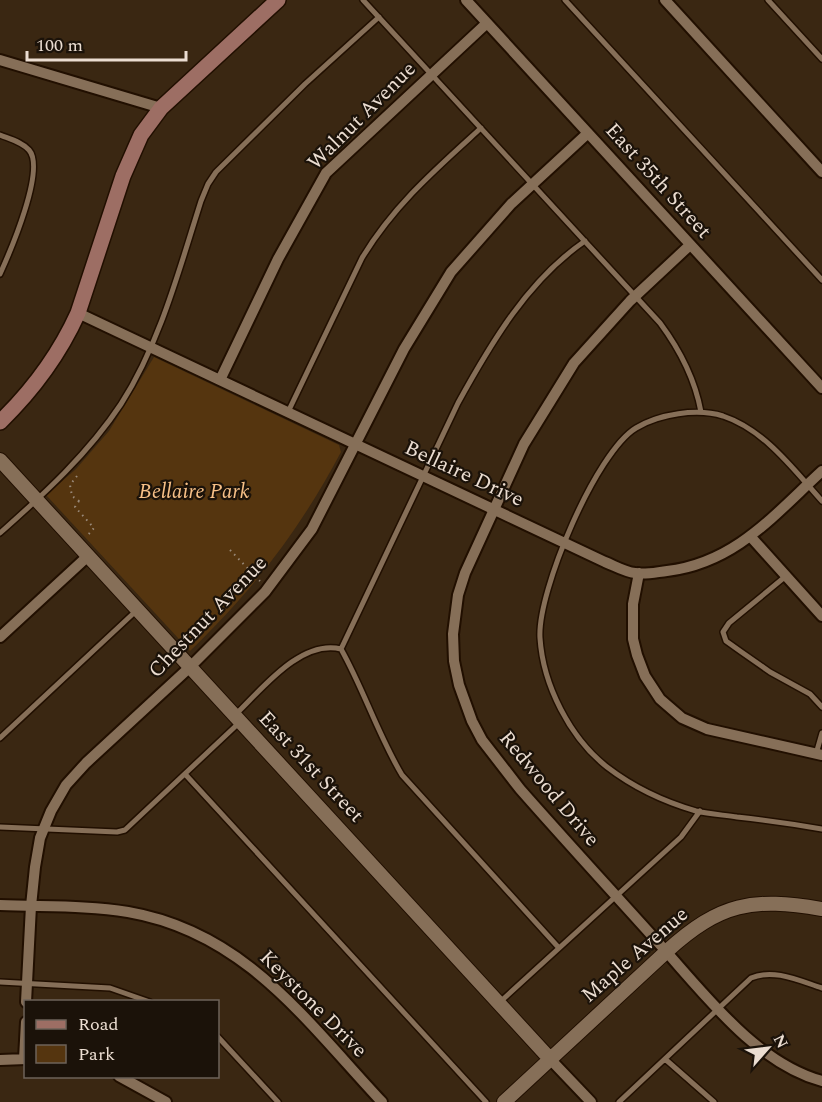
<svg xmlns="http://www.w3.org/2000/svg" width="822" height="1102" viewBox="0 0 822 1102" font-family="Spectral,serif">
<style>
.green{fill:#55350f}
.lines{fill:none;stroke-linecap:round;stroke-linejoin:round}
.service-casing{stroke:#210f00;stroke-width:8}
.minor-casing{stroke:#210f00;stroke-width:14}
.tertiary-casing{stroke:#210f00;stroke-width:16}
.secondary-casing{stroke:#210f00;stroke-width:18}
.path{stroke:#9a8a7a;stroke-width:2;stroke-dasharray:1.5 4.5;stroke-linecap:butt}
.service{stroke:#866f58;stroke-width:5}
.minor{stroke:#866f58;stroke-width:10}
.tertiary{stroke:#866f58;stroke-width:14}
.secondary{stroke:#9d6e64;stroke-width:15}
.labels{text-anchor:middle;dominant-baseline:central;stroke-width:4.5;stroke-linejoin:round;paint-order:stroke}
.street-label{font-size:21px;fill:#ebddd1;stroke:#1b1209}
.park-label{font-size:21px;font-style:italic;fill:#f7c087;stroke:#1b1209}
</style>
<rect width="100%" height="100%" fill="#3a2712"/>
<path class="green" d="M154 357 339 445 341 452C299 531 254 589 190 651L46 495 76 469 109 431Z"/>
<g class="lines">
<defs>
<path id="service" d="M363 0 660 323C680 350 695 379 701 412
M565 0 822 280
M768 0 822 59
M0 135C10 139 22 142 29 150 46 169 10 252 0 274
M288 412 362 258C394 205 436 169 481 128
M822 501C794 470 765 430 723 416 697 408 659 414 636 428 596 452 537 592 540 638 543 685 570 738 607 767 633 787 665 802 696 811 709 814 724 815 737 817 765 820 794 824 822 829
M0 533C44 494 88 454 121 404 160 343 179 270 201 201L208 184 216 172 305 84 379 17
M786 576 729 623 723 632 726 641 740 651 770 672 810 694 822 707
M341 649 458 403C491 343 528 280 585 241
M236 714C262 689 301 639 341 649 364 690 378 735 402 775L559 948
M0 738 137 610
M816 754 822 733
M185 774 486 1102
M0 827 117 832 125 830 240 722
M0 982 110 988 150 1002
M500 1002 681 837 700 811
M218 1037 278 1102
M665 1059 714 1102
M619 1102 751 978C774 968 800 981 822 988"/>
<path id="minor" d="M466 0 822 388
M665 0 822 172
M0 60 161 108
M690 245 630 301 574 363 524 444 465 573 458 595 453 634 454 661 459 685 472 721 482 740 520 789C564 839 609 888 654 938 701 989 753 1062 822 1081
M78 313 605 562C615 566 625 572 635 573 645 575 657 572 667 571 735 563 774 515 822 471
M220 380 278 259 326 173 487 23
M750 536 822 616
M639 573 633 604V639L637 655 645 676 660 699 682 718 707 729 822 755
M0 637 88 556
M0 905C42 907 86 905 128 912 245 932 306 1021 382 1102
M26 1002 31 906 35 867 40 838 51 811 66 785 86 763 190 667 265 592 312 529 404 349 451 272 511 204 588 133
M24 1059 26 1022
M0 1060 26 1059
M551 1060 591 1102
M119 1076 166 1102"/>
<path id="tertiary" d="M0 460 551 1060
M504 1102 667 951C720 903 752 897 822 909"/>
<path id="secondary" d="M0 422C33 390 59 355 78 313L123 176 141 135 161 108 278 0"/>
</defs>
<use href="#service" class="service-casing"/>
<use href="#minor" class="minor-casing"/>
<use href="#tertiary" class="tertiary-casing"/>
<use href="#secondary" class="secondary-casing"/>
<path class="path" d="M77 476 70 485 72 496 82 503
M79 501 75 507 94 528 87 536
M230 550 260 581"/>
<use href="#service" class="service"/>
<use href="#minor" class="minor"/>
<use href="#tertiary" class="tertiary"/>
<use href="#secondary" class="secondary"/>
</g>
<g class="labels">
<g class="street-label">
<text transform="translate(362 116) rotate(-45)">Walnut Avenue</text>
<text transform="translate(658 181) rotate(48)">East 35th Street</text>
<text transform="translate(464 474) rotate(25)">Bellaire Drive</text>
<text transform="translate(208 617) rotate(-46)">Chestnut Avenue</text>
<text transform="translate(311 767) rotate(47)">East 31st Street</text>
<text transform="translate(549 789) rotate(50)">Redwood Drive</text>
<text transform="translate(635 955) rotate(-41)">Maple Avenue</text>
<text transform="translate(313 1004) rotate(45)">Keystone Drive</text>
</g>
<g class="park-label">
<text x="194" y="492">Bellaire Park</text>
</g>
</g>
<rect x="24" y="1000" width="195" height="78" fill="#1b1209" stroke="#6e6359" stroke-width="1.5"/>
<rect x="36" y="1020" width="30" height="9" fill="#9d6e64" stroke="#6e6359" stroke-width="1.5"/>
<text x="78" y="1030" font-size="18" fill="#ebddd1">Road</text>
<rect x="36" y="1045" width="30" height="18" fill="#55350f" stroke="#6e6359" stroke-width="1.5"/>
<text x="78" y="1060" font-size="18" fill="#ebddd1">Park</text>
<g transform="translate(768 1048) rotate(62)" stroke="#1b1209" stroke-width="4.5" paint-order="stroke">
<path d="M0-4.5L10 22L0 15L-10 22Z" fill="#ebddd1"/>
<text y="-9" font-size="16" font-weight="bold" text-anchor="middle" fill="#ebddd1">N</text>
</g>
<path d="M27 51v9h159v-9" fill="none" stroke="#ebddd1" stroke-width="3"/>
<text x="36" y="51" font-size="18" fill="#ebddd1" stroke="#1b1209" stroke-width="4.5" paint-order="stroke">100 m</text>
</svg>
